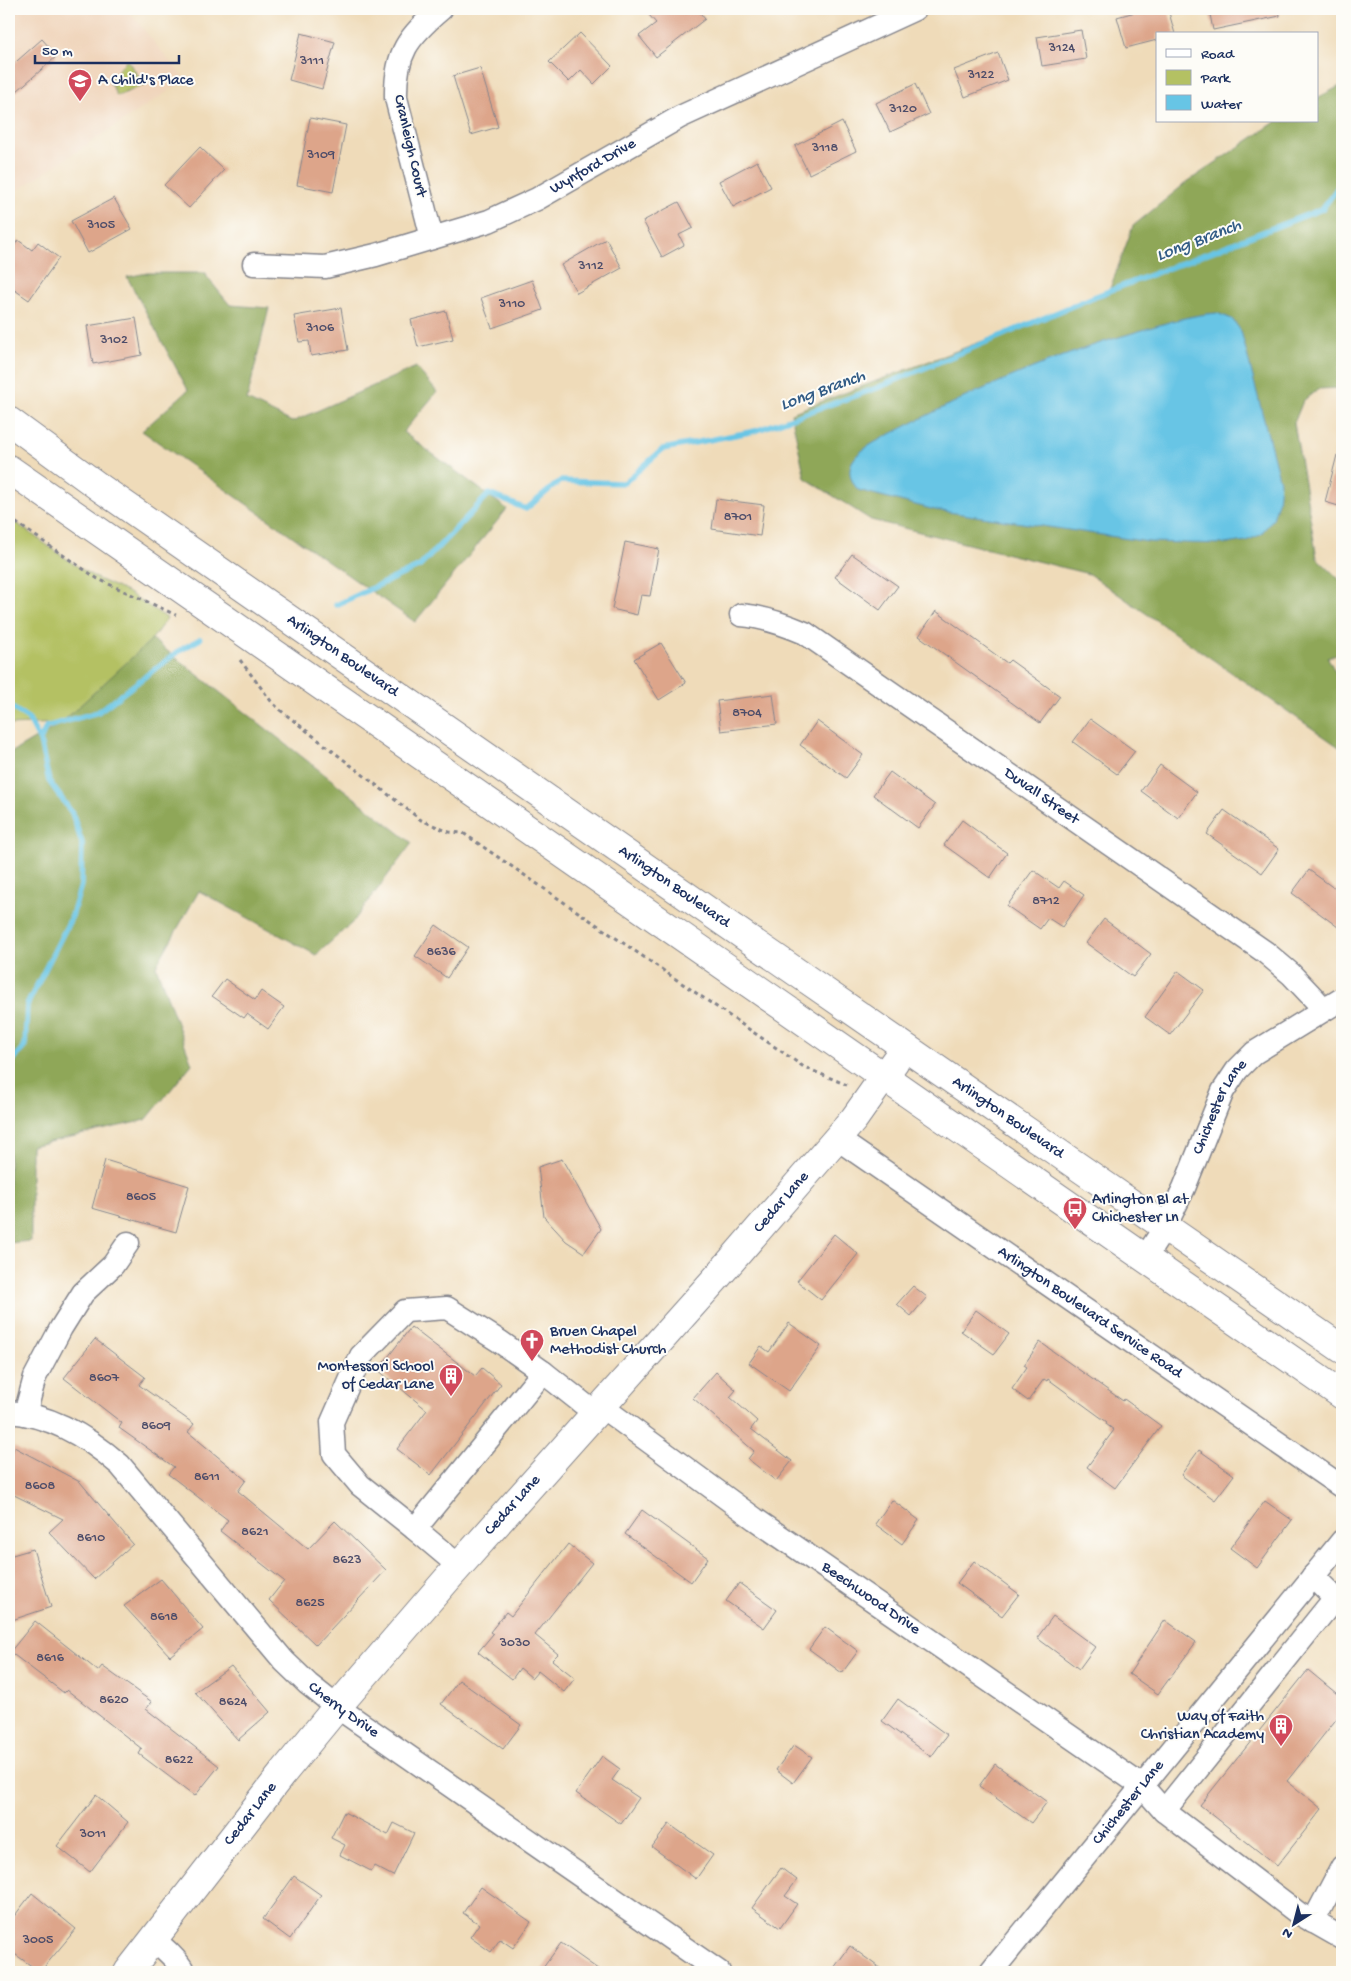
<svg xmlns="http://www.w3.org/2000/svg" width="1351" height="1981" viewBox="0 0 1351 1981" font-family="'Gochi Hand',sans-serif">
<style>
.built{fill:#f0d5bc}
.green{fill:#b4c163;stroke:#687860}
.forest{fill:#8fa759;stroke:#556b5c}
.water{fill:#67c5e5;stroke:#417aa2}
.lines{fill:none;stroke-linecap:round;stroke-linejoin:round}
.stream{stroke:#67c5e5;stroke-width:5.5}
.building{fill:#dda58a}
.minor-casing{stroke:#85858c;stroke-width:25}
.major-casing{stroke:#85858c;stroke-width:30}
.path{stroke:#85858c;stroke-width:3;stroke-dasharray:4 4;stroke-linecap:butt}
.minor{stroke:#fff;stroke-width:22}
.major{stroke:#fff;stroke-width:28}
.labels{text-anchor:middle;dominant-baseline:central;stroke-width:4;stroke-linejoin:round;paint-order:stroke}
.number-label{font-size:14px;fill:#4c4c69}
.poi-label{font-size:16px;fill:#1b2f5e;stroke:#fdfcf7;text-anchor:start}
.street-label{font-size:16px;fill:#1b2f5e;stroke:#fdfcf7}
.water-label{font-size:18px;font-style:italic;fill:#325c86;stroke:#fdfcf7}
</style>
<rect width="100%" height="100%" fill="#fdfcf7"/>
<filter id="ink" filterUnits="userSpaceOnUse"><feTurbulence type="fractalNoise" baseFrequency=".02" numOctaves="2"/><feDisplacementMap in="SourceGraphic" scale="10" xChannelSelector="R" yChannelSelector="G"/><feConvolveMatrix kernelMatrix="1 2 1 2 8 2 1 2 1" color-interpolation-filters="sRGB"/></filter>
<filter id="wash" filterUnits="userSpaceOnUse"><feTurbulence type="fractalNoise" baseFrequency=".0096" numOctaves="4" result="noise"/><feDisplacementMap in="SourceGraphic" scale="20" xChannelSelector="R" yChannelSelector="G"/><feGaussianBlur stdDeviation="1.12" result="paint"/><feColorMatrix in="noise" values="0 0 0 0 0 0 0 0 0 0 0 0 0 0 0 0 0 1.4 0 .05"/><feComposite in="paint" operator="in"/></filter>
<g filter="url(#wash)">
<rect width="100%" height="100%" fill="#efdbb9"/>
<path class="built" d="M9 9H127L185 80 9 196Z"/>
<path class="green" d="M127 60 145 85 117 96 109 80Z
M9 518 78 567 98 579 127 592 167 618 152 639 108 685 61 723 9 725Z"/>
<path class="forest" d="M1342 85V388L1318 389 1303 401 1294 423 1317 558 1342 582V651L1328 658 1342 685V749L1089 574 871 520 805 478 791 413 1108 294 1133 226 1187 182 1277 121H1317V98Z
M147 273H206L207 277 230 305 269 308 247 400 292 422 416 367 437 392 403 432 507 509 415 622 142 431 188 390 127 277Z
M152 639 412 843 353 922 316 955 199 891 156 966 192 1064 146 1120 31 1146V1241L9 1243V754L61 723Z"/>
<path class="water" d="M1217 313 1232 319 1241 331 1280 482 1278 502 1273 519 1260 535 1246 541 1225 544 1149 542 935 510 858 490C851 481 846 470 854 459 862 446 894 433 908 425 981 388 1057 355 1136 332 1163 324 1188 315 1217 313Z"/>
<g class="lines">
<path class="stream" d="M336 605 420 566 489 494 526 509 560 481 624 483 663 449 755 431 877 388 1091 298 1322 209 1342 182
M9 706 28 718 40 741 49 781 72 813 82 843 81 885 72 916 27 1005 25 1046 12 1062 9 1059
M40 741 46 727 98 712 179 651 200 639"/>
</g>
<g id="blocks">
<path class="building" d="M657 9H697L705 19 656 57 639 36 656 23 649 15Z
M1146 9H1168L1175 34H1157V40L1126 48 1117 17Z
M1209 9H1279L1280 16 1213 30Z
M1081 30 1086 59 1042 66 1037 37Z
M301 33 335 42 322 89 289 80Z
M580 33 612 66 594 84 581 70 569 82 549 62Z
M42 39 57 56 9 98V68Z
M998 53 1008 80 965 97 954 70Z
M480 68 498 127 471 135 453 76Z
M915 84 929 114 890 132 876 103Z
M310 118 346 125 333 192 297 185Z
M842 122 856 151 809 174 795 146Z
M200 147 224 170 189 208 164 185Z
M757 161 771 187 733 207 719 181Z
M114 198 132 229 88 253 71 221Z
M679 202 693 228 679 235 684 245 662 257 643 221Z
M606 239 622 268 577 293 561 265Z
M18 240 32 250 38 242 59 258 29 300 9 286V254Z
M532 280 543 310 492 328 481 298Z
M341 308 348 350 311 356 309 341 299 342 294 316Z
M446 311 453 339 418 347 411 320Z
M136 318 142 355 93 364 87 326Z
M1337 455 1342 456V507L1325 502Z
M716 499 764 505 760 536 712 529Z
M625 542 659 549 650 596 641 595 637 615 612 609Z
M852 554 898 586 880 610 835 577Z
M936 611 1007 663 1010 660 1060 696 1040 723 919 636Z
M661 643 686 683 659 700 634 659Z
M773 694 777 724 721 731 717 701Z
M1090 719 1135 751 1117 774 1073 742Z
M817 721 863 755 846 778 800 745Z
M1160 765 1197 792 1178 818 1141 791Z
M890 772 935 805 918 828 873 795Z
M1224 810 1279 849 1262 873 1207 834Z
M962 820 1007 853 990 878 944 845Z
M1033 870 1059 888 1064 881 1084 895 1062 927 1048 918 1040 929 1007 906Z
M1309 870 1342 894V930L1292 893Z
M1104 919 1151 954 1133 977 1086 943Z
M436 925 468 947 447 978 415 956Z
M1178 971 1204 990 1170 1035 1145 1017Z
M225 979 255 1000 261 991 284 1007 268 1029 247 1014 244 1018 212 996Z
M562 1159 601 1229 584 1253 566 1241 544 1217 538 1167Z
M105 1160 189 1186 176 1232 92 1208Z
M834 1234 858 1254 821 1300 797 1281Z
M913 1286 927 1297 911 1316 897 1304Z
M976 1310 1009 1334 994 1354 961 1331Z
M789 1323 821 1346 789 1391 749 1363 761 1346 769 1352Z
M411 1327 475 1376 482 1368 501 1384 431 1475 397 1449 427 1410 378 1370Z
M95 1339 145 1377 139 1385 194 1424 188 1432 246 1480 238 1491 308 1549 335 1521 386 1570 316 1645 269 1600 284 1581 220 1531 228 1520 168 1474 174 1467 119 1428 122 1423 64 1378Z
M1040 1342 1123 1401 1124 1399 1161 1426 1115 1488 1087 1467 1114 1430 1106 1424 1107 1422 1048 1379 1047 1381 1044 1379 1028 1401 1012 1389 1027 1367 1024 1365Z
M716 1372 736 1390 730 1397 757 1421 751 1429 792 1461 776 1481 748 1459 754 1451 693 1398Z
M14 1447 80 1482 133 1544 94 1579 49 1532 63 1519 12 1494 9 1490V1463Z
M1199 1450 1234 1475 1215 1500 1181 1475Z
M892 1500 919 1520 902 1544 875 1524Z
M1265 1501 1292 1520 1257 1568 1230 1548Z
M642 1510 708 1558 691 1582 625 1534Z
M568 1544 592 1563 535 1635 558 1654 552 1660 575 1678 564 1692 538 1671 532 1678 520 1668 512 1679 478 1652 493 1634 490 1632 506 1612 511 1616Z
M33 1549 51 1607 9 1621V1556Z
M974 1561 1019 1594 1002 1616 957 1583Z
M161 1579 203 1629 170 1656 124 1606Z
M739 1583 777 1610 764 1628 726 1601Z
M1053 1616 1095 1647 1079 1669 1037 1638Z
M1165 1620 1196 1642 1158 1694 1129 1674Z
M35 1621 98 1671 102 1666 152 1702 146 1709 219 1766 195 1796 139 1754 142 1749 67 1690 64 1693 10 1652Z
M825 1627 858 1651 842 1673 809 1649Z
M231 1666 270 1712 238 1740 195 1692Z
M1308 1670 1342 1698V1712L1287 1781 1322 1809 1277 1866 1200 1805Z
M459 1680 521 1725 503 1749 441 1704Z
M898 1699 947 1735 931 1757 882 1721Z
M794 1745 812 1757 793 1783 776 1770Z
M602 1756 620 1769 612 1780 639 1798 621 1824 576 1793Z
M995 1764 1047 1802 1031 1823 979 1786Z
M96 1795 128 1822 90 1872 57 1846Z
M344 1812 388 1835 394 1823 414 1833 393 1876 374 1866 371 1871 340 1855 345 1845 331 1838Z
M669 1824 713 1855 696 1879 652 1847Z
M781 1868 797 1880 785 1896 797 1904 780 1928 752 1908Z
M294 1876 321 1895 290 1939 263 1919Z
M481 1887 531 1922 513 1948 500 1939 491 1952 470 1937 479 1924 463 1913Z
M32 1893 76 1929 40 1972 9 1950V1923Z
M561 1943 602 1972H540Z
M850 1946 885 1972H831Z"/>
</g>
</g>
<g filter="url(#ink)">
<use href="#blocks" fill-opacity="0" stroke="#85858c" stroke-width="1"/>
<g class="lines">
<defs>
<g id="minor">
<path d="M432 238 396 98C395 53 408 37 441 9"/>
<path id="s1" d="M254 264 325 267 376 255 489 221 537 199 680 117 915 9"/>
<path id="s2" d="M741 615C764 617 784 624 805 633L1265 952 1291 974 1324 1009"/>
<path id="s3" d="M836 1138 1342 1487"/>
<path id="s4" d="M1145 1258 1165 1227 1184 1188 1223 1091 1237 1070 1254 1053 1342 999"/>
<path id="s5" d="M602 1407 755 1519 1142 1786 1164 1811"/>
<path id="s6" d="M9 1412C52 1415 88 1437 120 1465L284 1661 308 1684 337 1707 719 1972"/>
<path d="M25 1414 35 1377 61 1328 83 1293 113 1265 128 1243"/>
<path d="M415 1529 360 1485 334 1454 332 1422 361 1356 405 1311 447 1308 499 1341 543 1372"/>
<path d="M459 1566 415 1529 543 1372 595 1413"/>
<path d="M1313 1576 1335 1598 1164 1811 1298 1913 1342 1938"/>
<path d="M1313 1922 1342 1867"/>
<path d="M154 1940C165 1949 177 1959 184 1972"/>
<path id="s7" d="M991 1972 1342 1541"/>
</g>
<g id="major">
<path id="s8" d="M9 421 99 487 724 922 1342 1349"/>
<path d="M9 469 1342 1395"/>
<path id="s9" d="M128 1972 282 1774 337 1707 450 1576 718 1276 854 1119 895 1061"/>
</g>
</defs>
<use href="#minor" class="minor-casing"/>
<use href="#major" class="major-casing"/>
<path class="path" d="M9 518 98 579 176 615
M240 660 271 701 280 710 421 820 449 832 463 833 804 1067 847 1085"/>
<use href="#minor" class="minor"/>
<use href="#major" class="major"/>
</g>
</g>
<defs>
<symbol id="school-pin" viewBox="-11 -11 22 30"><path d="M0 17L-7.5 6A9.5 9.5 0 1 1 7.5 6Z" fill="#d1495b" stroke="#fdfcf7"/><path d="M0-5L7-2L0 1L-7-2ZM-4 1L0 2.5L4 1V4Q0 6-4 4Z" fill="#fff"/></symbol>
<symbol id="bus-pin" viewBox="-11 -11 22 30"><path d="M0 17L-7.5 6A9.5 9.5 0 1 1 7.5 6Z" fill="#d1495b" stroke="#fdfcf7"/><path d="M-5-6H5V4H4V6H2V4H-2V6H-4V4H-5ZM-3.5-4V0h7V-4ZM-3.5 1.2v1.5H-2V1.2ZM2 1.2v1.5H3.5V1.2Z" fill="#fff"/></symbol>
<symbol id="church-pin" viewBox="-11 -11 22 30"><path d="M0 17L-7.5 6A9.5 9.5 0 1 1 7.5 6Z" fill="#d1495b" stroke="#fdfcf7"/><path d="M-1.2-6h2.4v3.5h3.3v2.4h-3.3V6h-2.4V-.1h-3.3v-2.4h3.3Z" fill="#fff"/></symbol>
<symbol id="building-pin" viewBox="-11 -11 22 30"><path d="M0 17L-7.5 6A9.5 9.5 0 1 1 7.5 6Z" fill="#d1495b" stroke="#fdfcf7"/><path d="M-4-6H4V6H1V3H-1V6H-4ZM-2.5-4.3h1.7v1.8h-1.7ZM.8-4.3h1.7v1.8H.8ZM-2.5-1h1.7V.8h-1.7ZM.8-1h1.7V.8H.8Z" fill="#fff"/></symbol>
</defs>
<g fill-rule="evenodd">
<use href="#school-pin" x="66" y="67" width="28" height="38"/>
<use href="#bus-pin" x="1061" y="1195" width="28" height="38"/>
<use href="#church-pin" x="518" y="1327" width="28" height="38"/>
<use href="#building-pin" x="437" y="1362" width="28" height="38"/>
<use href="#building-pin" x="1267" y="1712" width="28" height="38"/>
</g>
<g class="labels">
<g class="number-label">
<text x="1062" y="48">3124</text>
<text x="312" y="61">3111</text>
<text x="981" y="75">3122</text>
<text x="903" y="109">3120</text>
<text x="825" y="148">3118</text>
<text x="321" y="155">3109</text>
<text x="101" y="225">3105</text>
<text x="591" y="266">3112</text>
<text x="512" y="304">3110</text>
<text x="320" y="328">3106</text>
<text x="114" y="340">3102</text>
<text x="738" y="517">8701</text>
<text x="747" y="713">8704</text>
<text x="1046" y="901">8712</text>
<text x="441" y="952">8636</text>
<text x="141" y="1197">8605</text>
<text x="104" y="1378">8607</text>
<text x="156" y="1426">8609</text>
<text x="207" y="1477">8611</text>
<text x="40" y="1486">8608</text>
<text x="255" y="1532">8621</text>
<text x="91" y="1538">8610</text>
<text x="347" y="1560">8623</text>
<text x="310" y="1603">8625</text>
<text x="164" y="1617">8618</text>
<text x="515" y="1643">3030</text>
<text x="50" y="1658">8616</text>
<text x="114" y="1700">8620</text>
<text x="233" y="1702">8624</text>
<text x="179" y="1760">8622</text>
<text x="93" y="1834">3011</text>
<text x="38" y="1940">3005</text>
</g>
<g class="poi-label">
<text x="98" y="81">A Child's Place</text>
<text x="1092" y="1200">Arlington Bl at<tspan x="1092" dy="18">Chichester Ln</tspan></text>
<text x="550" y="1332">Bruen Chapel<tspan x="550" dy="18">Methodist Church</tspan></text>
<text x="434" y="1367" text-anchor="end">Montessori School<tspan x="434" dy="18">of Cedar Lane</tspan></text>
<text x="1264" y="1717" text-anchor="end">Way of Faith<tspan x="1264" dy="18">Christian Academy</tspan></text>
</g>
<g class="street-label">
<text transform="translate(409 146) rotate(77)">Cranleigh Court</text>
<text stroke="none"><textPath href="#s1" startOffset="359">Wynford Drive</textPath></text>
<text stroke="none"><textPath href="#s8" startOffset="408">Arlington Boulevard</textPath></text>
<text stroke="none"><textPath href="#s2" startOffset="354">Duvall Street</textPath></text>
<text stroke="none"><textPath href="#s8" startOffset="812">Arlington Boulevard</textPath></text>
<text stroke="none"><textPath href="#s4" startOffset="169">Chichester Lane</textPath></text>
<text stroke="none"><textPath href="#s8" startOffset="1218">Arlington Boulevard</textPath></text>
<text stroke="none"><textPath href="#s9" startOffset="1010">Cedar Lane</textPath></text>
<text stroke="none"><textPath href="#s3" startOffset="308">Arlington Boulevard Service Road</textPath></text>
<text stroke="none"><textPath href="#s9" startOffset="605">Cedar Lane</textPath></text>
<text stroke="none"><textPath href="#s5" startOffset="330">Beechwood Drive</textPath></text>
<text stroke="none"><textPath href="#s6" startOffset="458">Cherry Drive</textPath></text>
<text stroke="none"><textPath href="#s7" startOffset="218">Chichester Lane</textPath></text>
<text stroke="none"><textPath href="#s9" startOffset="200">Cedar Lane</textPath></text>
</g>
<g class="water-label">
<text transform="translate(1199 241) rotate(-21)">Long Branch</text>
<text transform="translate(823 391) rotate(-20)">Long Branch</text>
</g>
</g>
<rect width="1351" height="1981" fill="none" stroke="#fdfcf7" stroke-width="30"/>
<rect x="1156" y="32" width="162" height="90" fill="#fdfcf7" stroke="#a3aaba"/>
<rect x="1166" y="49" width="25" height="8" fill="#ffffff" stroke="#a3aaba"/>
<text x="1201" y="58" font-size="15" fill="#1b2f5e">Road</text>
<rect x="1166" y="70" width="25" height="15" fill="#b4c163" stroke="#a3aaba"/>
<text x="1201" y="82" font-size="15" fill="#1b2f5e">Park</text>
<rect x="1166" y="95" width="25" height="15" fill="#67c5e5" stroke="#a3aaba"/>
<text x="1201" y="108" font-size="15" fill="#1b2f5e">Water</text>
<g transform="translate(1294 1924) rotate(216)" stroke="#fdfcf7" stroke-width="4" paint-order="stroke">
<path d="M0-4L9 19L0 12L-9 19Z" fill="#1b2f5e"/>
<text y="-8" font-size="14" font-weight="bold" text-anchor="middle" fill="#1b2f5e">N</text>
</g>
<path d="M35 55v8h144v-8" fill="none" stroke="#1b2f5e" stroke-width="2.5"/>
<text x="42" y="55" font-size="15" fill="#1b2f5e" stroke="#fdfcf7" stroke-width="4" paint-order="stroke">50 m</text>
</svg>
